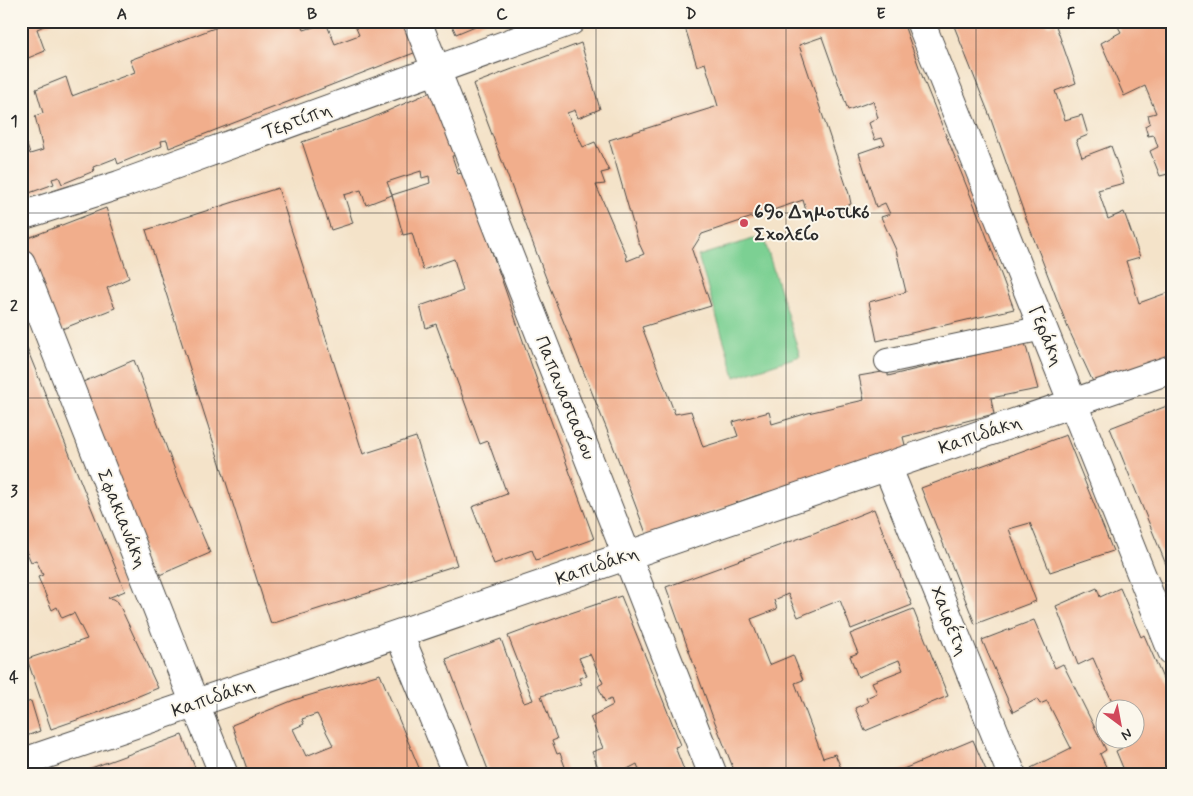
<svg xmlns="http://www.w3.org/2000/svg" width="1193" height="796" viewBox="0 0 1193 796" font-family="Mynerve,sans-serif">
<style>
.green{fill:#7cd093;stroke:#547e5f}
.building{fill:#f1ae8c;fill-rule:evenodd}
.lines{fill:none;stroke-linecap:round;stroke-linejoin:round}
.lane-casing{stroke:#494743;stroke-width:26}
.street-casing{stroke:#494743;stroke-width:30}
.lane{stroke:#fff;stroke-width:24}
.street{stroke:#fff;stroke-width:28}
.grid{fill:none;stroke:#2b2b2b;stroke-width:1;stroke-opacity:0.55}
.poi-dot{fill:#d1495b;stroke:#fbf7ec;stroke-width:2}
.labels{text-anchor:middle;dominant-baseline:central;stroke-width:4;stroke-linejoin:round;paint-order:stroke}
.street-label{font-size:19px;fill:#2b2b2b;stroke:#fbf7ec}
.poi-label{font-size:19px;font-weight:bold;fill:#2b2b2b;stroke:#fbf7ec;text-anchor:start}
.neatline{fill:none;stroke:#2b2b2b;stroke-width:2}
.grid-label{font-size:16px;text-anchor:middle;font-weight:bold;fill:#2b2b2b}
</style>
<rect width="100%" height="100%" fill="#fbf7ec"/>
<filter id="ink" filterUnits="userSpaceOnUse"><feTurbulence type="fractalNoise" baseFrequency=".02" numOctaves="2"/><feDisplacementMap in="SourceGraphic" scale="10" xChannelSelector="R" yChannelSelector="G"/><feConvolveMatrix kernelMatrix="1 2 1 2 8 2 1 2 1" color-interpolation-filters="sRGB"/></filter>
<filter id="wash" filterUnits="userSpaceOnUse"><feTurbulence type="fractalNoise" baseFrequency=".0096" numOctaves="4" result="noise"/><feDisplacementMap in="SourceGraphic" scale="20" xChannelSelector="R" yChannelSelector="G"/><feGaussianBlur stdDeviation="1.12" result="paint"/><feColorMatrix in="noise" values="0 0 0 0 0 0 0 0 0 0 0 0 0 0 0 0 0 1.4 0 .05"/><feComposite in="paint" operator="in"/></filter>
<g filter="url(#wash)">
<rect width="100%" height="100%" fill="#f4e3c9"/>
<path class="green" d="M763 236 800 356 735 377 698 256Z"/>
<g id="blocks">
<path class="building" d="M21 21H55L37 29 45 51 21 61Z
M233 21H301L304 30 326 23 335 44 359 35 353 21H406L419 51 169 148 167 140 161 141 162 146 118 164 116 158 93 167 94 171 62 184 59 177 52 179 54 184 21 196V128L30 154 43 150 35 116 43 113 36 89 66 77 72 96 135 72 130 60Z
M450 21H487L456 34Z
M683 21H897L899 27 904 25 924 81 982 224 1014 309 877 341 869 302 906 292 896 250 881 217 890 214 885 203 876 207 859 153 885 144 882 138 875 140 869 123 878 118 873 101 848 110 822 37 799 45 849 194 851 204 808 218 803 200 702 234 692 250 711 306 642 327 675 414 691 411 703 447 738 436 733 422 769 412 772 424 808 413 864 400 859 376 882 372 888 370V376L1025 343 1038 389 991 398 994 414 903 437 906 449 827 475 755 496 647 536 607 430 546 278 473 84 581 43 600 109 578 118 575 110 567 113 583 147 595 142 609 171 601 173 605 184 596 185 626 255 627 261 644 254 638 241 609 140 718 106 705 63 697 66Z
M952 21H1046L1048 26 1055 23 1076 83 1055 91 1065 120 1082 115 1088 135 1076 140 1082 157 1111 146 1124 183 1098 190 1108 219 1124 212 1140 257 1126 261 1139 303 1172 291V359L1094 384 1068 328 1024 213 989 114Z
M1115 21H1172V173L1160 176 1150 151 1158 147 1154 135 1148 136 1145 126 1150 123 1148 115 1156 113 1145 86 1124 96 1101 43 1121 32Z
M433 91 458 155 452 156 458 174 464 172 550 418 594 539 536 560 532 550 494 564 472 507 507 494 488 441 480 444 436 324 426 328 420 306 463 291 454 259 423 270 412 233 403 235 392 195 430 183 429 176 422 178 421 171 387 182 392 195 366 205 361 190 344 195 353 223 331 230 302 142 367 120Z
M278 188 363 454 416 437 457 565 271 624 146 230Z
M106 208 129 278 107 288 115 308 57 331 23 256 28 238Z
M21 334 125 591 108 598 114 599 118 602 158 688 100 712 51 729 27 659 87 639 74 613 62 618 57 607 52 610 38 577 43 575 36 560 31 562 21 539Z
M134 360 176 473 210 553 155 577 76 385Z
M1172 404V579L1110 428Z
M1066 435 1113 551 1050 572 1030 523 1009 529 1036 601 975 624 921 488Z
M874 509 912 605 851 629 840 600 798 617 788 594 774 600 777 609 751 619 769 665 793 655 803 680 795 683 823 758 835 754 844 775H736L712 715 666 587 814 533Z
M1097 588 1100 597 1120 588 1141 637 1144 635 1172 699V775H1126L1116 751 1122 748 1118 738H1136V708H1115L1093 658 1078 665 1056 606Z
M621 596 681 745 675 747 686 775H641L637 764 616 775H601L592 752 603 748 590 717 613 705 611 699 605 702 598 686 603 683 590 654 579 658 587 676 579 678 582 684 541 696 557 739 552 741 557 754 560 753 568 775H490L446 659 501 639 524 703 533 700 508 636 562 616Z
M913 609 948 696 865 731 855 708 868 702 866 698 877 693 872 682 903 670 899 660 858 677 850 656 858 653 850 634Z
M1034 620 1055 668 1063 664 1106 750 1100 754 1110 775H1034L1031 768 1071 748 1047 701 1040 704 1037 699 1013 712 982 640Z
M380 674 422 775H249L232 725 294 700ZM317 714 333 745 306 756 293 729 304 724 302 719Z
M21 699 23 704 31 701 40 731 21 738Z
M182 735 198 775H72Z
M973 740 988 775H889Z"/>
</g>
</g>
<g filter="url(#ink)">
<use href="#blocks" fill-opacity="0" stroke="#494743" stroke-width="1"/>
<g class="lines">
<defs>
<path id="lane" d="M887 361 1043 328"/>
<path id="street" d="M417 21 713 775
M920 21 1172 651
M21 216 119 185 571 21
M21 263 195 704 224 775
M887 466 1012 775
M399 634 457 775
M21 763 1172 369"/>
</defs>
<use href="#lane" class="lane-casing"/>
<use href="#street" class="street-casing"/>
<use href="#lane" class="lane"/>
<use href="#street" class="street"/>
</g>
</g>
<path class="grid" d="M217 21V775M407 21V775M596 21V775M786 21V775M976 21V775M21 213H1172M21 398H1172M21 583H1172"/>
<circle class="poi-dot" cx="744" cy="223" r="5"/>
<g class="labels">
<g class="street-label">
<text transform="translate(297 121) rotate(-20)">Τερτίπη</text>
<text transform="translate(1046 336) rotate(68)">Γεράκη</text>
<text transform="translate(565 398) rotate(68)">Παπαναστασίου</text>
<text transform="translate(980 435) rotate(-19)">Καπιδάκη</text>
<text transform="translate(122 519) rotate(68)">Σφακιανάκη</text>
<text transform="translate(597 566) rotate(-19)">Καπιδάκη</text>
<text transform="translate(949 621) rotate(68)">Χαιρέτη</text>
<text transform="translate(213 698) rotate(-19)">Καπιδάκη</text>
</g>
<g class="poi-label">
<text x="754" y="212">69ο Δημοτικό<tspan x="754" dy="22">Σχολείο</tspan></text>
</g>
</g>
<rect width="1193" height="796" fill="none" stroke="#fbf7ec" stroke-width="55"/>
<g transform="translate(1120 724) rotate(148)"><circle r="24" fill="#fbf7ec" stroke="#a8a59f"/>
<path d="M0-4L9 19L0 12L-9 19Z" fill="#d1495b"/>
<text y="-8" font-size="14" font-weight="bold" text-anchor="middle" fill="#2b2b2b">N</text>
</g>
<rect x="28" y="28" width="1138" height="740" class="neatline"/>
<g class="grid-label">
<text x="122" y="19">A</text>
<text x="312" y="19">B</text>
<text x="502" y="19">C</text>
<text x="691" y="19">D</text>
<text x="881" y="19">E</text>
<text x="1071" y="19">F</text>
<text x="14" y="126">1</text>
<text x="14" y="311">2</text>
<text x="14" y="496">3</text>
<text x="14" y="682">4</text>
</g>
</svg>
